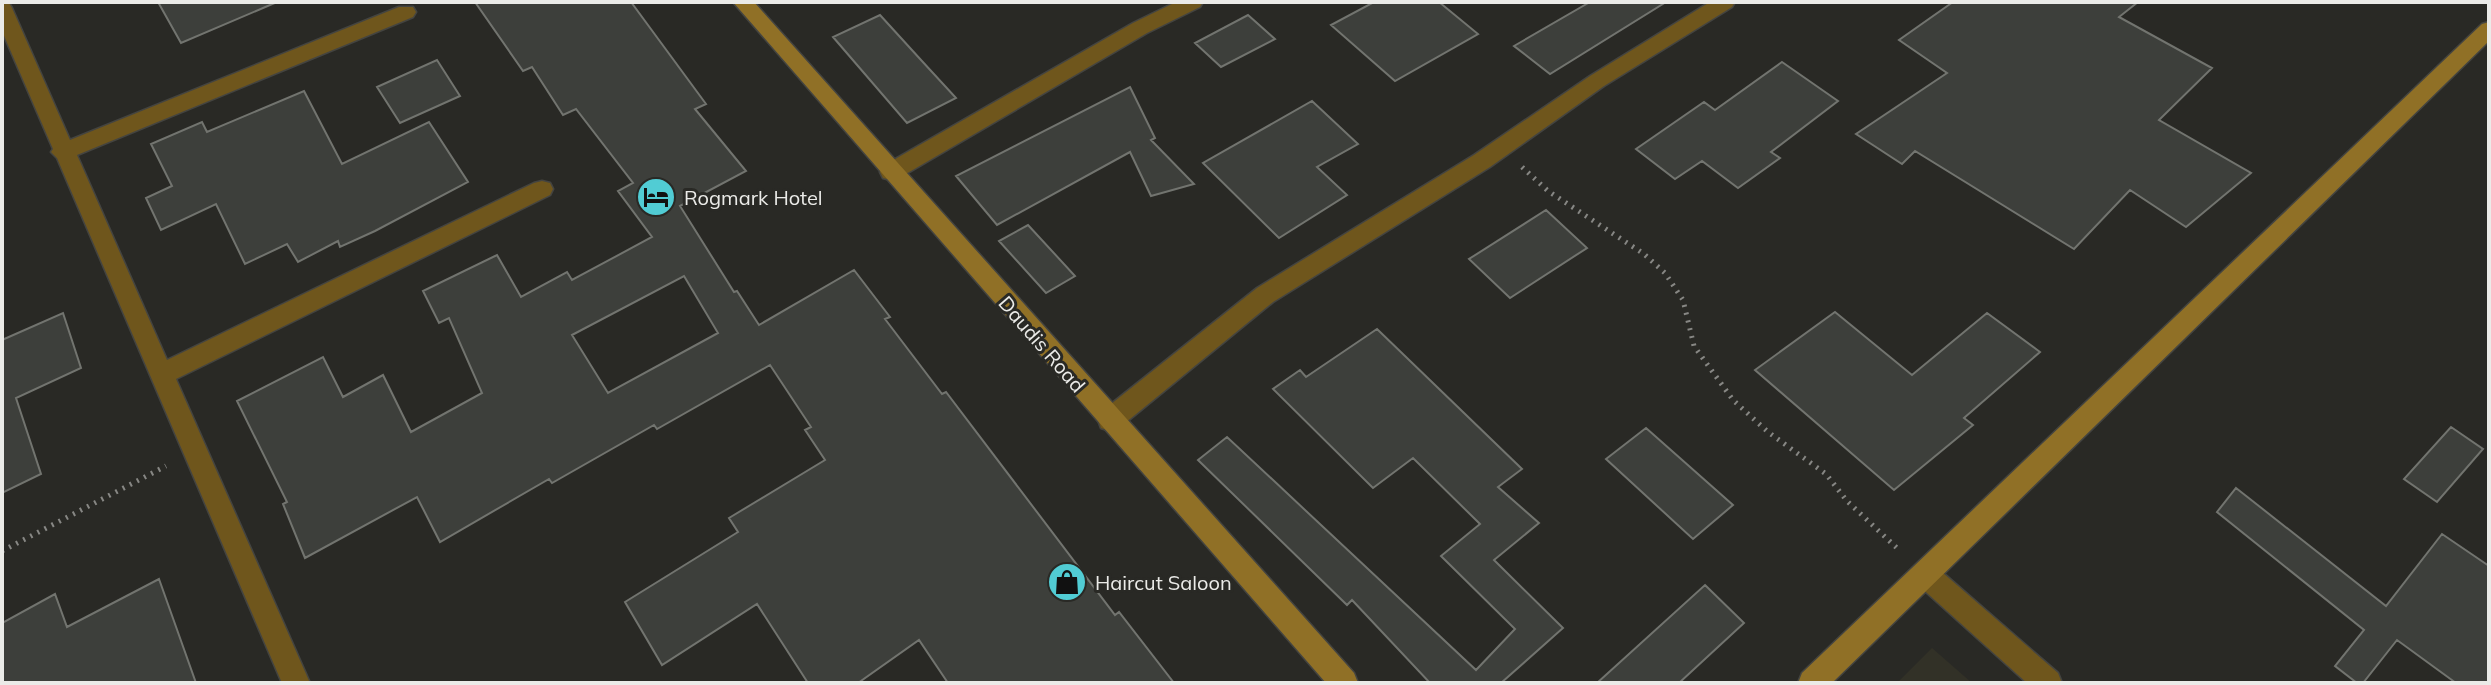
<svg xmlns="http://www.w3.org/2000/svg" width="2491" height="685" viewBox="0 0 2491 685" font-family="Mulish,sans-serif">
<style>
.built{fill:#323127}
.building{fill:#3d3f3b;stroke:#72746f;stroke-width:2;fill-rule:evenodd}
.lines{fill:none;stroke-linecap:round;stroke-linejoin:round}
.street-casing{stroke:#444440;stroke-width:3}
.secondary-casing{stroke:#444440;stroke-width:3}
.path{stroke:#878784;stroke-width:5;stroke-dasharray:2 6;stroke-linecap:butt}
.street{fill:#6f561c;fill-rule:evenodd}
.secondary{fill:#907026;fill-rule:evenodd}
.labels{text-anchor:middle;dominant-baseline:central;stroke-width:6;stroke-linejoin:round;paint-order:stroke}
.poi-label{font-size:20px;fill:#ebebe8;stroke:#292925;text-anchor:start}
.street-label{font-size:20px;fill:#ebebe8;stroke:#292925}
</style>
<rect width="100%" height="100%" fill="#292925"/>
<path class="built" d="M1932 648 1972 683H1897Z"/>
<path class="building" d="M158 2H277L181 43Z
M475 2H631L706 104 695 109 746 171 680 206 734 292 737 291 759 325 854 270 890 317 885 319 942 394 946 392 1115 615 1119 612 1174 683H948L919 640 858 683H808L757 604 662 665 625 602 738 532 729 518 825 460 805 430 811 427 770 365 657 429 654 425 552 483 549 479 440 542 417 497 305 558 283 504 287 502 237 401 323 357 343 397 383 375 411 432 482 393 449 318 439 323 423 291 497 255 521 297 567 272 572 280 652 237 618 191 633 183 576 109 563 115 532 67 523 71ZM684 276 718 333 608 393 572 335Z
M1374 2H1439L1478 34 1395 81 1331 25Z
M1590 2H1666L1550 74 1514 46Z
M1953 2H2138L2119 17 2212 68 2159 120 2251 173 2186 227 2130 190 2074 249 1915 151 1902 164 1856 134 1947 73 1899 40Z
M880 15 921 60 956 98 907 123 833 37Z
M1248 15 1275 39 1221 67 1195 43Z
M437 60 460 96 400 123 377 87Z
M1782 62 1838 101 1771 152 1780 158 1738 188 1702 161 1675 179 1636 149 1704 102 1715 110Z
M1130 87 1155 138 1151 140 1194 184 1151 196 1130 152 997 225 956 176Z
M304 91 342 164 429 122 468 182 375 231 340 247 338 241 298 262 287 244 245 264 216 204 161 230 146 198 172 186 151 144 202 122 207 132Z
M1312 101 1358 144 1317 167 1347 195 1279 238 1203 163Z
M1546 210 1587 248 1510 298 1469 259Z
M1028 225 1075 276 1046 293 999 241Z
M1835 312 1912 375 1987 313 2040 352 1964 418 1973 425 1894 490 1755 370Z
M63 313 81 368 16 398 41 474 2 493V340Z
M1377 329 1522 469 1498 487 1539 523 1494 560 1563 628 1501 683H1430L1352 600 1347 605 1198 460 1227 437 1476 670 1515 629 1441 556 1480 524 1413 458 1373 488 1273 389 1300 370 1306 377Z
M2451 427 2483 449 2437 502 2404 479Z
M1646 428 1733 505 1693 539 1606 459Z
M2236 488 2386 606 2442 534 2489 566V683H2456L2397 640 2363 683H2357L2335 666 2364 630 2217 512Z
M159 579 196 683H2V623L55 594 67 627Z
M1705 585 1744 623 1679 683H1597Z"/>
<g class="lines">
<defs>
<path id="street" d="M2 2 9 3 12 8 70 140 399 7H413L416 12 413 17 77 155 167 360 534 183 542 181 550 183 553 189 550 195 176 379 310 683H282L57 158 51 152 53 149 2 31Z
M1176 2H1203L1200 7 1147 33 899 178 891 180 883 178 880 172 883 166 1133 23Z
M1710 2H1735L1732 7 1604 86 1490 167 1273 302 1119 428 1110 431 1101 428 1098 420 1101 412 1257 288 1474 155 1590 76Z
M1926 563 1935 566 2058 673 2062 683H2027L1917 584 1913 575 1917 566Z"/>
<path id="secondary" d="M733 2H754L1354 673 1358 683H1326Z
M2489 22V41L1832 683H1798L1802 673 2482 24Z"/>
</defs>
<use href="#street" class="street-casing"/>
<use href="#secondary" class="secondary-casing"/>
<path class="path" d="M1522 167 1548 191 1644 254 1665 273 1683 300 1694 346 1733 400 1768 432 1826 474 1847 501 1899 550
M2 551 166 466"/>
<use href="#street" class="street"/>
<use href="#secondary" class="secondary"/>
</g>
<defs>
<symbol id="hotel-disc" viewBox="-11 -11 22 22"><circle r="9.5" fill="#51ccd4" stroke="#292925"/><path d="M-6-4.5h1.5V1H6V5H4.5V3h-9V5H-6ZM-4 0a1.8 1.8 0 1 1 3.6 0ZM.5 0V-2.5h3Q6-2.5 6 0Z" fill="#111"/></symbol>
<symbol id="shop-disc" viewBox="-11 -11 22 22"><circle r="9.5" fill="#51ccd4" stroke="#292925"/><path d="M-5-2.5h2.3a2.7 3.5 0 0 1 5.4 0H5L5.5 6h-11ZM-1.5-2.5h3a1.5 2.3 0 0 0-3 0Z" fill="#111"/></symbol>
</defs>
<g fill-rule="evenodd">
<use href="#hotel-disc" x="634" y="175" width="44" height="44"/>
<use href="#shop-disc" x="1045" y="560" width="44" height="44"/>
</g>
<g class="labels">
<g class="poi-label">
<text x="684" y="197">Rogmark Hotel</text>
<text x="1095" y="582">Haircut Saloon</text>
</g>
<g class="street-label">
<text transform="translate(1042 344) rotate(49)">Daudis Road</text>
</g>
</g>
<rect width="2491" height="685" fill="none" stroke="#ebebe8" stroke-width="8"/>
</svg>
